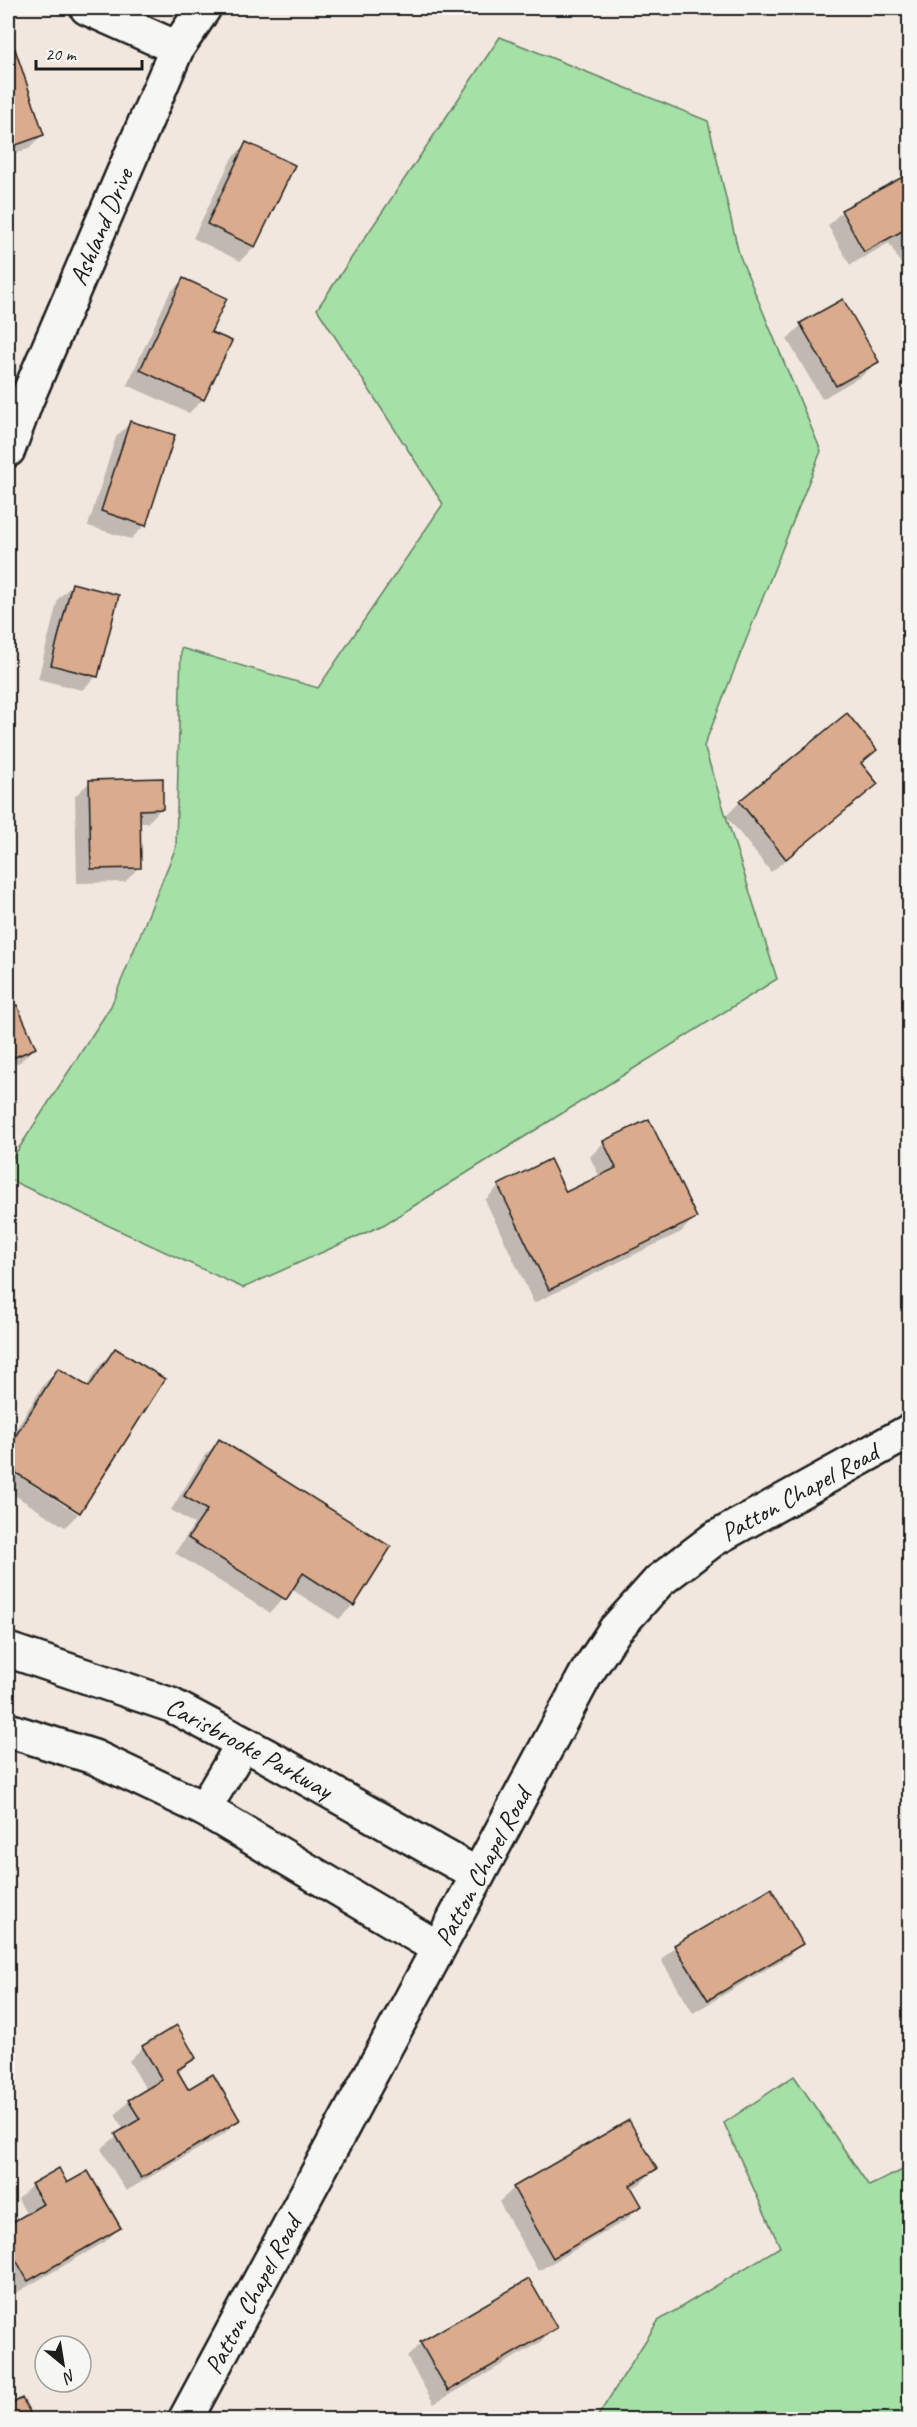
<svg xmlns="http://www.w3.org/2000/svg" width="917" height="2427" viewBox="0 0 917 2427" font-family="Caveat,sans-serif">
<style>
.green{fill:#a5e0a6;stroke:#607e61;stroke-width:1.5}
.shadow{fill:#0003}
.building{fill:#dbab8d;stroke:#1c1c1c;stroke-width:1.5}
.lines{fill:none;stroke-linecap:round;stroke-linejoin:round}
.minor-casing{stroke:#1c1c1c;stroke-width:38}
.minor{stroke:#f6f6f2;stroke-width:33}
.labels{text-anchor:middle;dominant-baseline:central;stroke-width:4.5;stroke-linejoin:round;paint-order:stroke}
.street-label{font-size:26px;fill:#1c1c1c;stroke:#f6f6f2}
</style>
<rect width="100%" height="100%" fill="#f1e7de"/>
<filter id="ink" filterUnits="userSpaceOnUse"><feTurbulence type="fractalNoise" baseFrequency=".0167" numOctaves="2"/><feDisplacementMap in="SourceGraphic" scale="12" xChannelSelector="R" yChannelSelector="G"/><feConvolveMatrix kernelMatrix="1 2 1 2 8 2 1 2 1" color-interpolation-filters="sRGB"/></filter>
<g filter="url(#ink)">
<path class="green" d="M500 37 708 121 739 254 821 451 704 746 777 979 385 1224 243 1288 8 1179V1165L111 1006 176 847 181 648 318 688 443 504 317 309Z
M794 2076 869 2186 909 2167V2419H596L658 2321 780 2247 724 2123Z"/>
<path class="shadow" d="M8 33 42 135 28 149 8 156Z
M246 144 254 247 240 261 193 238 232 158Z
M910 174V280L889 243 850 265 828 226 842 211Z
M183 279 209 333 203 399 189 413 127 385 169 294Z
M801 325 877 361 863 375 822 399 787 339Z
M130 423 145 525 131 539 88 526 116 437Z
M72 585 97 676 82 690 38 679 58 599Z
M847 715 875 750 860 765 876 784 862 798 771 872 726 816 740 802Z
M90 782 161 809 147 823H139V867L125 882 77 883 75 796Z
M17 1007 34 1048 20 1062 8 1067V1010Z
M604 1142 695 1217 681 1232 534 1303 485 1200 499 1186 565 1194 600 1178 590 1157Z
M115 1350 163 1379 79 1513 65 1527 8 1491V1469L78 1514V1510L8 1466V1442L44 1384 59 1370 86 1387 101 1364Z
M220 1441 353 1605 339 1619 291 1589 270 1613 175 1553 194 1524 171 1510 205 1455Z
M802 1943 787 1957 693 2013 661 1960 675 1946Z
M143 2047 194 2058 177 2074 187 2091 238 2120 224 2134 126 2191 101 2149 124 2130 115 2115 129 2101 147 2091 129 2061Z
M655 2169 641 2183 631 2189 640 2206 626 2220 538 2271 499 2202 514 2188Z
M32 2185H67L119 2228 105 2242 14 2294 8 2284V2226L27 2215 18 2199Z
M555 2328 541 2342 434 2404 407 2357 421 2343Z"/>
<path class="building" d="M8 28 44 135 8 148Z
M246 142 295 165 255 247 207 224Z
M910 173V240L904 230 864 252 841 210Z
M183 278 227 298 211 332 232 341 204 400 140 370Z
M843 299 879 362 836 386 800 323Z
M130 421 175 435 146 526 101 511Z
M72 583 119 595 98 677 51 665Z
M847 713 877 750 861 763 878 784 786 859 739 801Z
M163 778V809L140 810 141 868 91 869 89 780Z
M17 1005 36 1048 8 1060V1009Z
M649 1119 697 1218 549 1290 498 1185 550 1159 566 1192 616 1168 603 1141Z
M115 1348 165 1379 80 1513 8 1468V1448L58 1368 89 1387Z
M219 1439 391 1547 354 1606 303 1573 286 1600 188 1538 207 1510 184 1496Z
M771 1888 803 1944 708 2000 674 1945Z
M177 2025 196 2058 177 2070 188 2089 213 2074 240 2120 141 2178 115 2134 140 2119 128 2100 162 2080 142 2046Z
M629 2120 657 2169 630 2185 642 2206 553 2258 513 2187Z
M59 2168 67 2183 88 2171 121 2228 28 2281 8 2246V2225L43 2204 31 2184Z
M529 2279 557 2328 448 2391 420 2342Z
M22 2398 34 2420H8V2406Z"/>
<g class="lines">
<defs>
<g id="minor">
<path d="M87 8 177 48"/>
<path id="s1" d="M8 450 26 401 177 48 204 8"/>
<path id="s2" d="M8 1650 171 1705 267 1756 478 1875"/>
<path d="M8 1730 94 1757 204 1809 438 1948"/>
<path d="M204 1809 243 1744"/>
<path id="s3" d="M185 2420 586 1674 615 1630 659 1581 714 1539 910 1431"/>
</g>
</defs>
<use href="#minor" class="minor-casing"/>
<use href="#minor" class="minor"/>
</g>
</g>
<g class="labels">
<g class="street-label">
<text stroke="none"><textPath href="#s1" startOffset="242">Ashland Drive</textPath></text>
<text stroke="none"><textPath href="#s3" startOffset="1132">Patton Chapel Road</textPath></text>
<text stroke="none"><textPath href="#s2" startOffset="261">Carisbrooke Parkway</textPath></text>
<text stroke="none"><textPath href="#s3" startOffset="628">Patton Chapel Road</textPath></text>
<text stroke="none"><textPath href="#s3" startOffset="142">Patton Chapel Road</textPath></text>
</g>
</g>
<rect width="917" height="2427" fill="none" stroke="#f6f6f2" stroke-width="30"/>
<rect x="15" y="15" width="887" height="2397" fill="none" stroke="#1c1c1c" stroke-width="2" filter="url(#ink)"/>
<g transform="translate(63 2364) rotate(150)"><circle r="28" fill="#f6f6f2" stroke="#9f9f9c" stroke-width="1.5"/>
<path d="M0-4.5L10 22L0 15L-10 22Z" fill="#1c1c1c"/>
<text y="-9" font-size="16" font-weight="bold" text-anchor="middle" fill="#1c1c1c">N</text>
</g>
<path d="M36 60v9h106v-9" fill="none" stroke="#1c1c1c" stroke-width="3"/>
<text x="45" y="60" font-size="18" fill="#1c1c1c" stroke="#f6f6f2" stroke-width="4.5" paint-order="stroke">20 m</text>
</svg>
